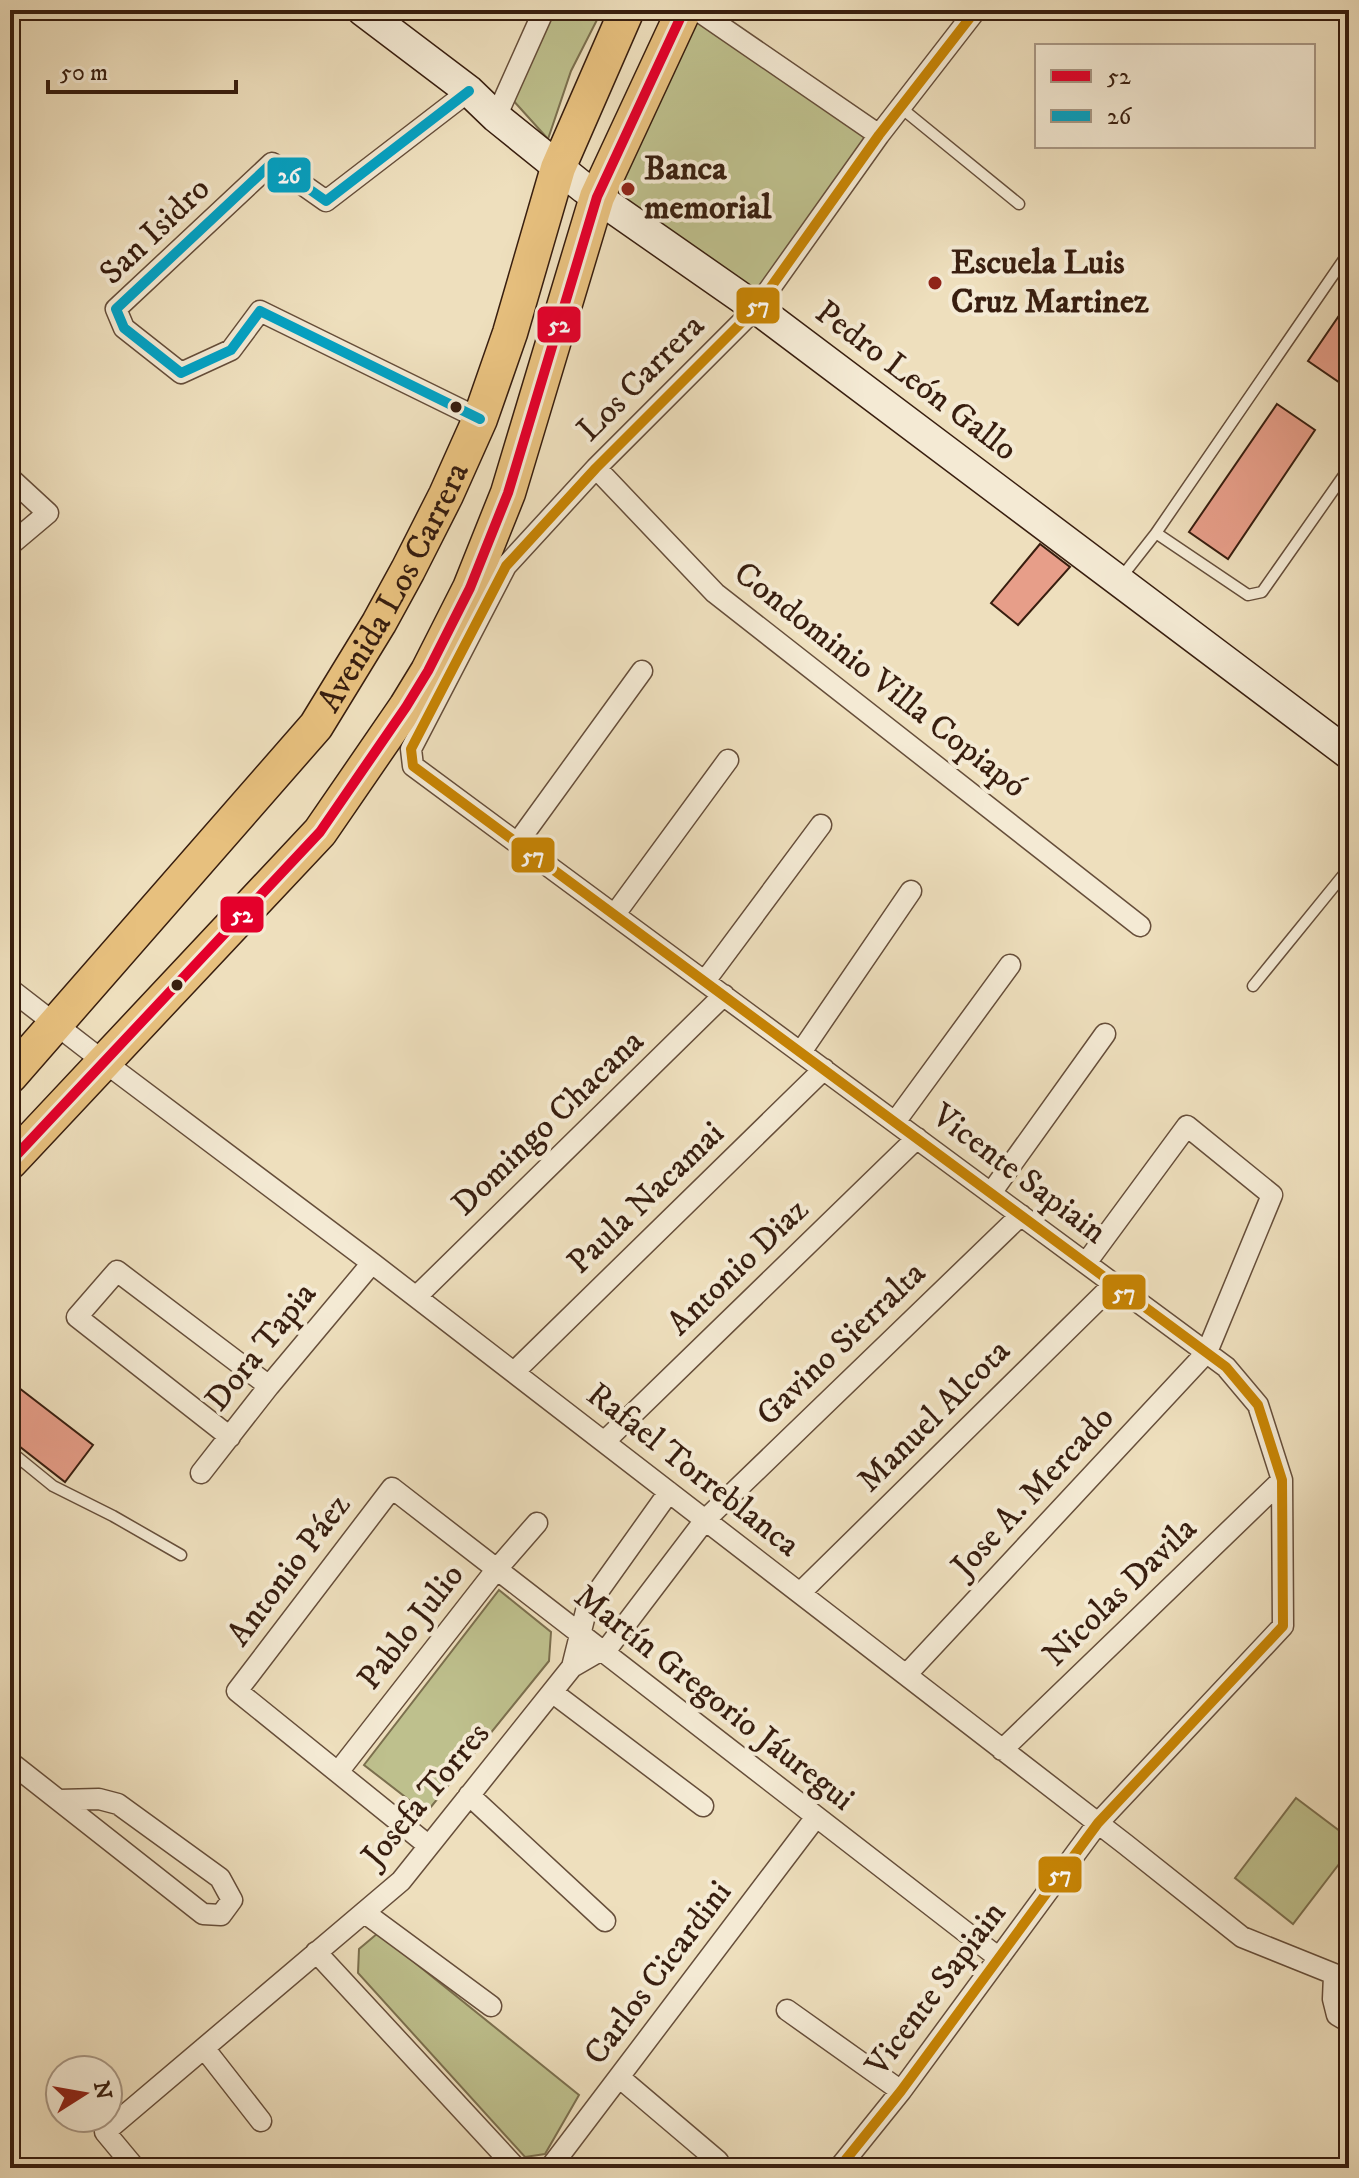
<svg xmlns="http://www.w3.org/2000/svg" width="1359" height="2178" viewBox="0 0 1359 2178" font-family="'IM FELL DW Pica',serif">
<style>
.green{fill:#bec08d;stroke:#7b6f4e;stroke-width:2}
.building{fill:#e79e89;stroke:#381e0f;stroke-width:2}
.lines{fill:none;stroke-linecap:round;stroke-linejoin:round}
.lane-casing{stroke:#664e3a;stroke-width:13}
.street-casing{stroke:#664e3a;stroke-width:23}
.secondary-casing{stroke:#381e0f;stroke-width:33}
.primary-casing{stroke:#381e0f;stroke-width:37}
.lane{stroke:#f4ead4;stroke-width:10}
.street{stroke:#f4ead4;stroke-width:20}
.secondary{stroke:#f4ead4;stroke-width:30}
.primary{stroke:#e7c07e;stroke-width:34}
.bus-1-casing{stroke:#f4ead4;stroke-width:16}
.bus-2-casing{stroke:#f4ead4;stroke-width:16}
.bus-3-casing{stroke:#f4ead4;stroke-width:16}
.bus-1{stroke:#e4002b;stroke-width:10}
.bus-2{stroke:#03a2c4;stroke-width:10}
.bus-3{stroke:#c78404;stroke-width:10}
.poi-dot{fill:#8f2418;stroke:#f4ead4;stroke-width:3}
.bus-dot{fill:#381e0f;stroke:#f4ead4;stroke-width:3}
.labels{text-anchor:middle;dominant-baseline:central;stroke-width:8;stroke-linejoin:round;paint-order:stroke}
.poi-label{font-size:34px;font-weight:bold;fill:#381e0f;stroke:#f4ead4;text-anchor:start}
.street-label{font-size:34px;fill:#381e0f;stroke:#f4ead4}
.line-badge{stroke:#f4ead4;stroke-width:3}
.badge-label{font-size:22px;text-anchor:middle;font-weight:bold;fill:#fff}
</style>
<rect width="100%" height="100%" fill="#eedfbd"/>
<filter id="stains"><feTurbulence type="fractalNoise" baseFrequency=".0025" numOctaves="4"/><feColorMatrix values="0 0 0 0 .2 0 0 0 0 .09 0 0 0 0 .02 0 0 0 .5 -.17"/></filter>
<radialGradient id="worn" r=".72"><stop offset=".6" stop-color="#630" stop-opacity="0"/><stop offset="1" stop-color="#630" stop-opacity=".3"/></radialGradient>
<path class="green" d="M554 10H602L571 71 548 139 511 98Z
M690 13 870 137 758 294 605 194Z
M499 1590 551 1632 549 1661 426 1813 364 1765Z
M1296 1798 1349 1838V1851L1293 1924 1235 1878Z
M378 1933 579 2095 545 2154 525 2157 358 1973 359 1949Z"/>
<path class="building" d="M1349 301V389L1308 361Z
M1277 404 1315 430 1228 559 1189 532Z
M1040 544 1070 567 1018 625 991 603Z
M10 1381 93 1445 65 1482 10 1439Z"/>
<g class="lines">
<defs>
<path id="lane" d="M900 107 1019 204
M1156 533 1248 595 1262 592 1349 468
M1120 579 1156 533 1349 252
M1253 986 1349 868
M10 1451 53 1486 113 1516 181 1555"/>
<path id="street" d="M697 10 879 135
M469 91 326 201 272 163 116 309 124 328 181 373 231 350 260 311 480 419
M496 117 544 10
M596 468 715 593 1140 926
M10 478 48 513 10 545
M518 842 642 671
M615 914 728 760
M705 981 821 825
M10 989 103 1061 372 1263 1125 1844 1242 1937 1349 1980
M801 1052 911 891
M895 1122 1010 965
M991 1193 1105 1034
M416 1297 724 995
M514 1372 824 1069
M230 1437 77 1317 117 1271 269 1386
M604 1442 917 1138
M201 1473 269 1386 372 1263
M669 1492 587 1607 572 1667 610 1645 705 1520 1021 1215
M800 1593 1114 1284
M906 1675 1207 1352 1272 1195 1187 1126 1086 1263
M552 1692 703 1806
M1002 1750 1282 1480
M10 1762 203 1914 221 1915 232 1900 220 1878 118 1804 99 1799 59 1800
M338 1772 496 1570 537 1523
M469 1795 605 1921
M429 1846 237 1691 392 1488 999 1958
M365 1913 491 2006
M316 1952 516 2168
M1334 1975 1333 1999 1337 2015 1349 2022
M787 2010 901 2091
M204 2048 261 2121
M619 2077 718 2161
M135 2168 105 2132 401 1881 572 1667
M550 2168 816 1817
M839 2168 901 2091 1098 1823 1283 1626 1282 1480 1258 1405 1226 1367 413 766 411 749 506 566 596 468 756 308 879 135 976 10"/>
<path id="secondary" d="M362 10 469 91 496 117 584 188 756 308 1349 754"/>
<g id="primary">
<path id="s1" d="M10 1076 316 726 379 623 408 570 446 495 480 419 510 333 558 168 627 10"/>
<path d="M10 1162 320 832 406 707 428 671 470 588 508 493 597 197 684 10"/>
</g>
</defs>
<use href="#lane" class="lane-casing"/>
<use href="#street" class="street-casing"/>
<use href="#secondary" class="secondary-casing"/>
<use href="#primary" class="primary-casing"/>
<use href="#lane" class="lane"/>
<use href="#street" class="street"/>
<use href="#secondary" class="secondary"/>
<use href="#primary" class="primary"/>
<defs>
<path id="bus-1" d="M10 1162 320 832 406 707 428 671 470 588 508 493 597 197 684 10"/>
<path id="bus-2" d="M469 91 326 201 272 163 116 309 124 328 181 373 231 350 260 311 480 419"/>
<path id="bus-3" d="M839 2168 901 2091 1098 1823 1283 1626 1282 1480 1258 1405 1226 1367 413 766 411 749 506 566 596 468 756 308 879 135 976 10"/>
</defs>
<use href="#bus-1" class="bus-1-casing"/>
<use href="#bus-2" class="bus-2-casing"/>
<use href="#bus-3" class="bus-3-casing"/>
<use href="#bus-1" class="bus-1"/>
<use href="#bus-2" class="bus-2"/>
<use href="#bus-3" class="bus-3"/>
</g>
<g class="poi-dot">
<circle cx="628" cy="189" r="8"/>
<circle cx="935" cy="283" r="8"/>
</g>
<g class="bus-dot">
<circle cx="456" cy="407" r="7"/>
<circle cx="177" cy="985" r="7"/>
</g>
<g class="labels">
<g class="poi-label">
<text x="644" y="169">Banca<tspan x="644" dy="39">memorial</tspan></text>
<text x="951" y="263">Escuela Luis<tspan x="951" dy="39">Cruz Martinez</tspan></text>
</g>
<g class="street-label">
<text transform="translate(155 231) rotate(-44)">San Isidro</text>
<text transform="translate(641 378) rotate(-45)">Los Carrera</text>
<text transform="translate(916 381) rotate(37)">Pedro León Gallo</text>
<text stroke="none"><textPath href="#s1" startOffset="624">Avenida Los Carrera</textPath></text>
<text transform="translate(880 680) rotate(38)">Condominio Villa Copiapó</text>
<text transform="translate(548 1123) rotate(-44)">Domingo Chacana</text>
<text transform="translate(1019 1174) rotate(37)">Vicente Sapiain</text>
<text transform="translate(646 1198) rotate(-44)">Paula Nacamai</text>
<text transform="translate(738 1267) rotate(-44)">Antonio Diaz</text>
<text transform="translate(841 1344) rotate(-44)">Gavino Sierralta</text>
<text transform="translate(261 1347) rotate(-51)">Dora Tapia</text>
<text transform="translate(934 1416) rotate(-45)">Manuel Alcota</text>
<text transform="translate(693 1470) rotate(38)">Rafael Torreblanca</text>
<text transform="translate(1033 1492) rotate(-47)">Jose A. Mercado</text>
<text transform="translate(289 1570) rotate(-53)">Antonio Páez</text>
<text transform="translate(1120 1592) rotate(-44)">Nicolas Davila</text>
<text transform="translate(411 1627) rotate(-52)">Pablo Julio</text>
<text transform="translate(714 1698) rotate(38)">Martín Gregorio Jáuregui</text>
<text transform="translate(426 1795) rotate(-50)">Josefa Torres</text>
<text transform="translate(658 1973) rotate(-53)">Carlos Cicardini</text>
<text transform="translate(936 1989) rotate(-53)">Vicente Sapiain</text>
</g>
</g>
<g class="line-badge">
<rect x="266" y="156" width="46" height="38" rx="8" fill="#03a2c4"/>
<rect x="735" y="286" width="46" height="39" rx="8" fill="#c78404"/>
<rect x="536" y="305" width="46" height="39" rx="8" fill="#e4002b"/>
<rect x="510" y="836" width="46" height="38" rx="8" fill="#c78404"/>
<rect x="219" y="895" width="46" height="39" rx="8" fill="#e4002b"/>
<rect x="1101" y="1273" width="46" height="38" rx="8" fill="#c78404"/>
<rect x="1037" y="1855" width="46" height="39" rx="8" fill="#c78404"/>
</g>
<g class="badge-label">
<text x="289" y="183">26</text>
<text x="758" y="313">57</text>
<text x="559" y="332">52</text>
<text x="533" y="863">57</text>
<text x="242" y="922">52</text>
<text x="1124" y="1300">57</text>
<text x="1060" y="1882">57</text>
</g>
<rect width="1359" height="2178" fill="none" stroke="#eedfbd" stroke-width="40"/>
<rect x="12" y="12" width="1335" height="2154" fill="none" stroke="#381e0f" stroke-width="4"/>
<rect x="20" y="20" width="1319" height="2138" fill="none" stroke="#381e0f" stroke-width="2"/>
<rect x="1035" y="44" width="280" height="104" fill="#f4ead4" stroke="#a99885" stroke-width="2"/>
<rect x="1051" y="70" width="40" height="12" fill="#e4002b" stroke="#a99885" stroke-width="2"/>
<text x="1107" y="84" font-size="24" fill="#381e0f">52</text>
<rect x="1051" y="110" width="40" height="12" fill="#03a2c4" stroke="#a99885" stroke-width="2"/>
<text x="1107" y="124" font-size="24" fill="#381e0f">26</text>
<g transform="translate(84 2094) rotate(79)"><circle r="38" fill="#f4ead4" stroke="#a99885" stroke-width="2"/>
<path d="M0-6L14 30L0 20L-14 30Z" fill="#8f2418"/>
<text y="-12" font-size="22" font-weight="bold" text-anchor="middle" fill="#381e0f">N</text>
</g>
<path d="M48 80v12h188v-12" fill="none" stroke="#381e0f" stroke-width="4"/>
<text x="60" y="80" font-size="24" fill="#381e0f" stroke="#f4ead4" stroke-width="6" paint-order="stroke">50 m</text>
<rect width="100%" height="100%" filter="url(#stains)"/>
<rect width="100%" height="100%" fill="url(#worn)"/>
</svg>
